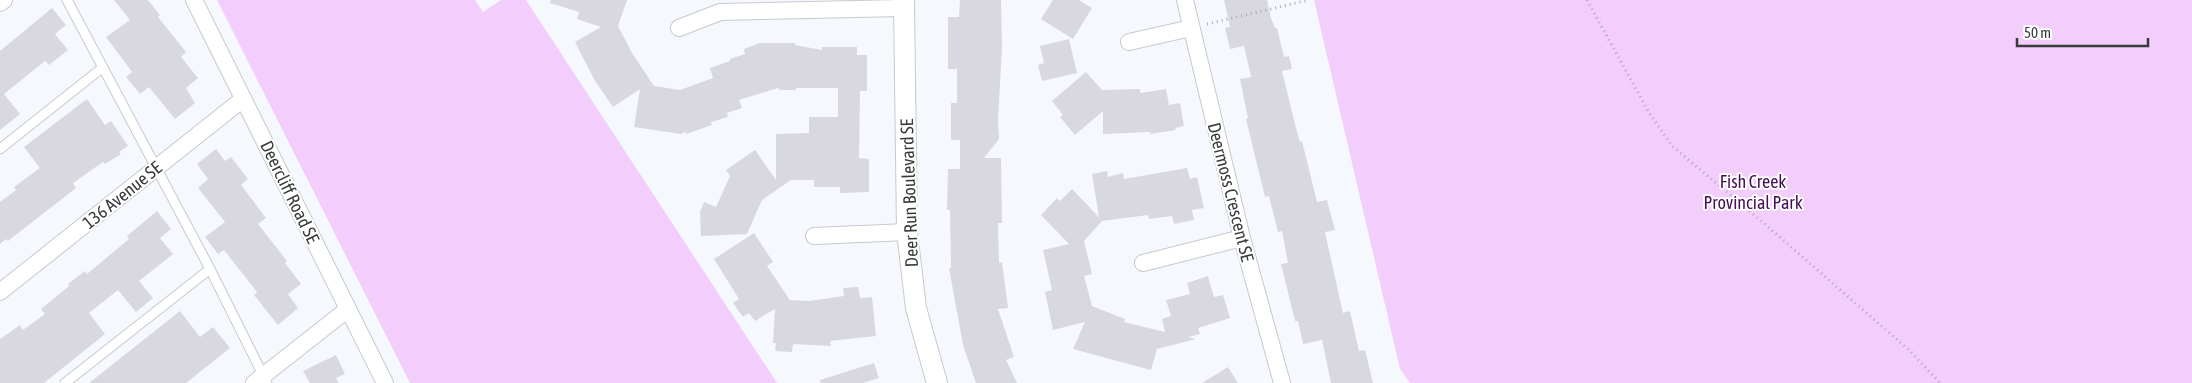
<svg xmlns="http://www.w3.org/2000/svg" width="2192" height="383" viewBox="0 0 2192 383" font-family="'Asap Condensed',sans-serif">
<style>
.green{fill:#f3cefd}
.building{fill:#d9d8de}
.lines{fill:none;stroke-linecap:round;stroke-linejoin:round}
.service-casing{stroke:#c6c9ce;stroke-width:11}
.minor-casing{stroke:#c6c9ce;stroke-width:18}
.tertiary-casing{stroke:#c6c9ce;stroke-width:22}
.path{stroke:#a8abaf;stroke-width:3;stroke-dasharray:1 4;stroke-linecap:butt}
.service{stroke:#fff;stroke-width:9}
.minor{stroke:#fff;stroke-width:16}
.tertiary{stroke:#fff;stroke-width:20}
.labels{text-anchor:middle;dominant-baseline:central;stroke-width:4;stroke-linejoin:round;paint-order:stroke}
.park-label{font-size:18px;fill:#460d54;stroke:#fff}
.street-label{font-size:18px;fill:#393a3c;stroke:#fff}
</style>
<rect width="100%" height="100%" fill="#f5f9fe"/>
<path class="green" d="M217 0H475L483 12 501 0H526L777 383H410Z
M1314 0H2192V383H1410L1400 369Z"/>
<path class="building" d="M114 0H148L160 15 158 17 186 52 181 57 198 78 186 88 195 103 175 119 149 87 140 94 126 77 132 72 106 37 130 20Z
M551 0H627L618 26 632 53 654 86 680 90 713 78 710 68 730 61V59L745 54 744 49 760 43H795V45L822 50V47H857V55H867V91H860L859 158 869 159V192L840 193V187H814V180H791L762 200 747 234 701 236 700 212 704 202 716 207 730 176 726 170 755 150 776 180V134L809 133V117H838V88H796V90H780L778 88 739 100 742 108 727 113 728 117 711 122 712 125 686 134V132L681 134 634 127 640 89 613 107 595 81 575 42 601 27 577 19 579 12 550 3Z
M960 0H1001L1002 46 998 122 999 139 984 158H1001L1002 223H998L999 263 1002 262 1008 308 998 309 1014 357 1006 360 1017 383H976L963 345 949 268H951L950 210H947L948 169H960V140H951V103H957V69H948V17H959Z
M1053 0H1079L1092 8 1073 39 1041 19Z
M1224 0H1267L1271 18 1275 28H1277L1284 57 1289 56 1292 69 1282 71 1296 128 1300 142 1302 141 1317 202 1327 200 1335 230 1325 232 1343 313 1350 311 1359 351 1365 350 1373 383H1331L1322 340 1303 344 1298 321H1295L1281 264 1288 263 1282 231 1278 232 1269 196 1265 197 1246 119 1248 118 1240 79 1251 77 1244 46 1230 49 1225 28 1230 27Z
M52 8 66 25 55 34 68 50 49 65 45 61 4 94 20 114 0 130V51Z
M1069 39 1077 73 1042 81 1038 65 1044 63 1040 46Z
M1086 72 1102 90 1140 89V93L1166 89 1169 105 1180 103 1184 126 1175 128 1176 130 1150 134V132L1103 134V111L1075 135 1060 117 1063 115 1052 101Z
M87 99 105 125 111 121 128 146 119 152 121 154 105 164 103 162 73 183 76 188 8 241 6 239 0 244V202L16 190 14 187 40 168 24 147Z
M216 149 225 161 231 157 248 179 241 185 266 218 258 224 287 261 285 263 301 284 288 294 298 308 278 325 254 295 257 292 224 250 218 254 205 237 225 222 198 188 208 179 197 164Z
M1187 168 1190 179 1197 177 1204 208 1192 210 1194 220 1174 224 1172 216 1149 219 1148 215 1102 221 1084 241 1092 274 1084 276 1092 306 1125 319 1124 322 1165 332 1162 319 1171 316 1166 300 1190 294 1187 283 1208 276 1214 297 1223 295 1230 318 1198 328 1200 334 1188 337 1196 339 1157 349 1151 370 1073 349 1085 322 1053 330 1045 292 1052 290 1043 250 1069 244 1041 215 1057 198 1060 201 1072 189 1099 217 1092 174 1107 171 1108 177 1123 173 1124 179Z
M157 211 171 229 160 238 173 254 139 281 153 298 136 312 118 290 89 313 105 334 44 383H0V339L20 325 23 330 45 314 41 309 69 286 68 284 85 271 87 274 129 239 127 236Z
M754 233 773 262 767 266 790 300 809 301 844 296 843 288 858 287 860 298 872 297 876 336 830 341 831 346 793 344 792 352 775 351 776 343H773L775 309 755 321 749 313 743 317 733 303 739 299 714 259Z
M180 311 200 337 213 327 230 348 186 383H89Z
M336 355 345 374 336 378 339 383H310L303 371Z
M874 363 879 378 863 383H820V380Z
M1228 367 1238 383H1202Z"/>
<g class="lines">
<defs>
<path id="service" d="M67 0 210 269 267 383
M0 149 102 68
M65 383 210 269"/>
<path id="minor" d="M194 0 385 383
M1185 0 1242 238 1282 383
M0 3 4 0
M679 28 720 12 904 8
M1129 42 1191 28
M814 236 907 232
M1143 263 1242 238
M0 292 243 99
M254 383 348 309"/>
<path id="tertiary" d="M904 0 907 232 916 308 937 383"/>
</defs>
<use href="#service" class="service-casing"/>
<use href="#minor" class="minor-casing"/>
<use href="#tertiary" class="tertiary-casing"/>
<path class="path" d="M1587 0 1648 111 1672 146 1759 219 1909 350 1940 383
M1207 24 1309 0"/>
<use href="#service" class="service"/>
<use href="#minor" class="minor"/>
<use href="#tertiary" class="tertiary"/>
</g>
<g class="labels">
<g class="park-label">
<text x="1753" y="181">Fish Creek<tspan x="1753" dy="21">Provincial Park</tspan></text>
</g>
<g class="street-label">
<text transform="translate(290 192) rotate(64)">Deercliff Road SE</text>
<text transform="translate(1231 192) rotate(76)">Deermoss Crescent SE</text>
<text transform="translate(909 193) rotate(-92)">Deer Run Boulevard SE</text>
<text transform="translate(122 195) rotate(-39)">136 Avenue SE</text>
</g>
</g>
<path d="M2017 38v8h131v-8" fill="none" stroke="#393a3c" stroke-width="2.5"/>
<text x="2024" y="38" font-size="15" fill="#393a3c" stroke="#ffffff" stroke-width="4" paint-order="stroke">50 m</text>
</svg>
